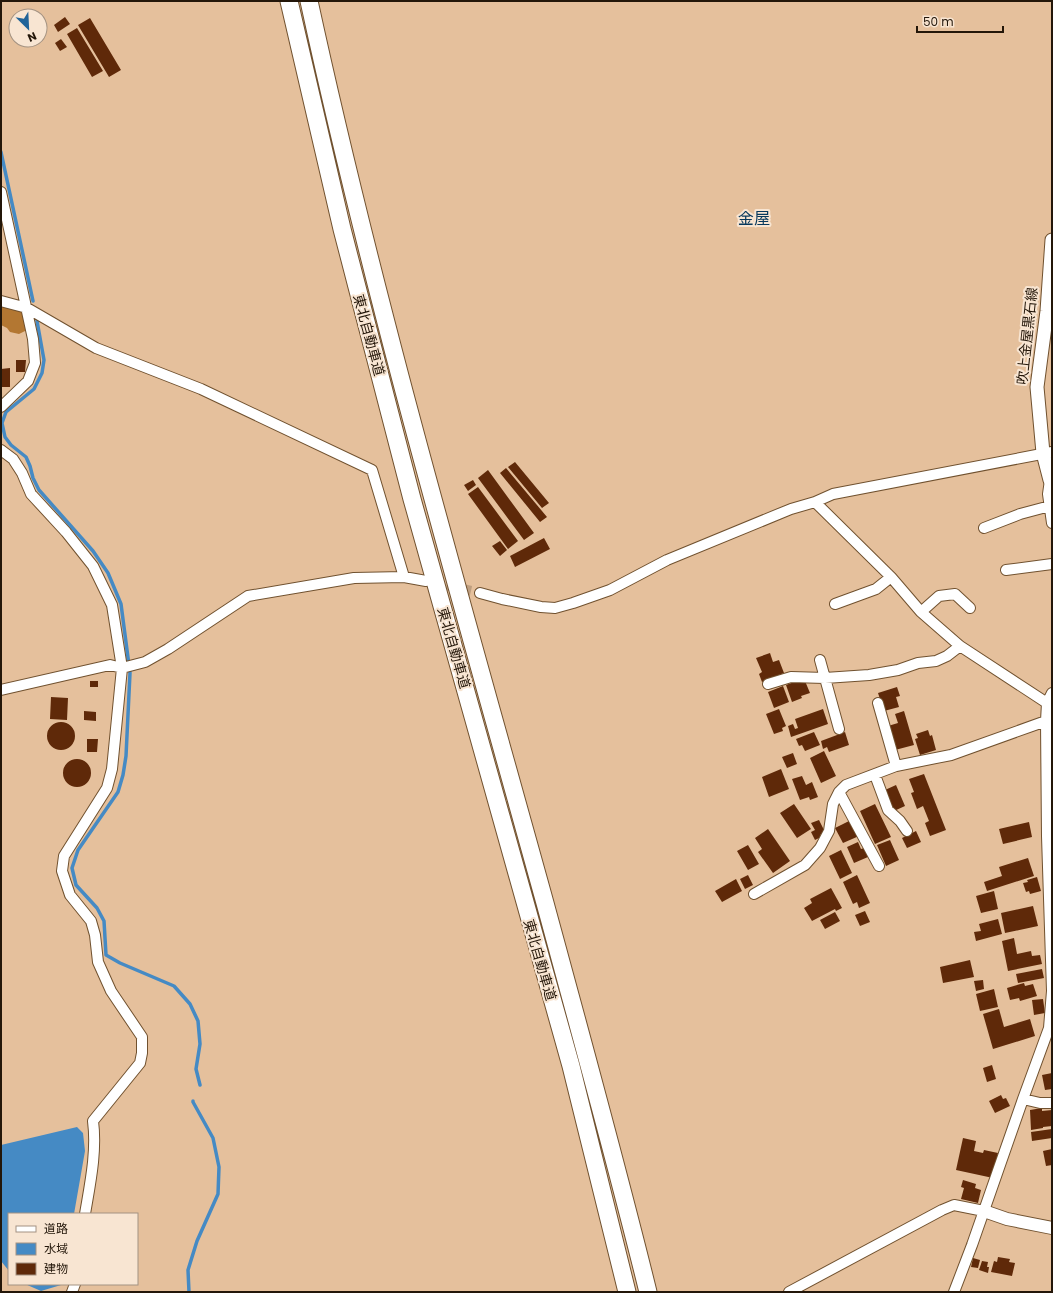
<svg xmlns="http://www.w3.org/2000/svg" width="1053" height="1293" viewBox="0 0 1053 1293" font-family="Poppins,'Noto Sans JP',sans-serif">
<style>
.forest{fill:#b37732}
.water{fill:#458ac4}
.lines{fill:none;stroke-linecap:round;stroke-linejoin:round}
.stream{stroke:#458ac4;stroke-width:3.5}
.building{fill:#5f2909}
.minor-tunnel{stroke:#be9e7f;stroke-width:10;stroke-dasharray:10 5;stroke-linecap:butt}
.minor-casing{stroke:#70512f;stroke-width:12}
.tertiary-casing{stroke:#70512f;stroke-width:14}
.secondary-casing{stroke:#70512f;stroke-width:15}
.motorway-casing{stroke:#70512f;stroke-width:19}
.minor{stroke:#fff;stroke-width:10}
.tertiary{stroke:#fff;stroke-width:12}
.secondary{stroke:#fff;stroke-width:13}
.motorway{stroke:#fff;stroke-width:17}
.labels{text-anchor:middle;dominant-baseline:central;stroke-width:4;stroke-linejoin:round;paint-order:stroke}
.street-label{font-size:14px;fill:#231609;stroke:#f8e5d2}
.quarter-label{font-size:16px;fill:#07385c;stroke:#f8e5d2}
</style>
<rect width="100%" height="100%" fill="#e5c09c"/>
<path class="forest" d="M1 306 22 312 27 330 19 334 10 332 7 328 1 325Z"/>
<path class="water" d="M77 1127 83 1133 85 1151 74 1214H9V1271L1 1261V1145Z
M25 1284H61V1285L41 1291Z"/>
<g class="lines">
<path class="stream" d="M1 152 33 301
M37 321 44 360 42 373 34 389 6 412 2 423 5 437 11 445 26 457 30 466 33 478 39 490 93 551 108 573 121 604 130 673 126 756 123 775 118 792 78 850 72 868 76 885 97 908 104 921 106 955 120 963 174 986 190 1004 198 1021 200 1044 196 1069 200 1085
M189 1292 188 1270 197 1241 218 1194 219 1167 213 1138 193 1102V1101"/>
</g>
<path class="building" d="M65 17 70 24 58 32 54 25Z
M90 18 121 70 109 77 78 25Z
M77 28 103 71 92 77 67 34Z
M61 39 67 47 60 51 55 43Z
M16 360H26L25 372H16Z
M10 368V387H1V369Z
M515 462 549 503 542 508 508 467Z
M506 468 547 517 540 522 500 473Z
M488 470 534 533 524 540 478 478Z
M473 480 476 485 468 491 464 485Z
M478 487 518 541 508 549 468 494Z
M544 538 550 549 515 567 510 556Z
M500 541 507 550 500 556 492 546Z
M770 653 773 662 779 660 784 673 762 682 759 674 762 672 756 658Z
M90 681H98V687H90Z
M797 681 798 683 805 681 810 693 801 696 802 698 792 702 786 685Z
M783 686 789 702 774 708 768 692Z
M897 687 900 696 896 697 899 707 884 711 878 693Z
M51 697 68 698 67 720 50 719Z
M779 709 786 726 782 728 783 731 774 734 766 714Z
M823 709 828 724 791 737 788 726 793 724 795 729 798 728 795 719Z
M84 711 96 712V721L84 720Z
M904 711 914 745 895 750 888 726 898 723 895 714Z
M47 736a14 14 0 1 1 28 0a14 14 0 1 1-28 0Z
M928 730 930 736 932 735 936 750 920 755 915 739 918 738 916 734Z
M814 732 820 745 805 751 802 745 799 746 796 739Z
M845 732 849 745 829 752 827 747 823 749 821 741Z
M87 739H98L97 752H87Z
M824 751 836 776 821 783 810 758Z
M793 753 797 764 787 768 782 757Z
M63 773a14 14 0 1 1 28 0a14 14 0 1 1-28 0Z
M781 769 789 789 769 797 762 777Z
M924 774 946 830 930 836 925 823 929 821 923 806 917 809 911 793 914 792 909 779Z
M802 776 806 785 812 782 818 797 810 800 809 797 800 800 792 779Z
M896 785 905 806 894 811 885 790Z
M794 804 811 829 797 838 780 813Z
M875 804 891 837 875 844 860 811Z
M819 820 825 832 820 835 821 837 815 840 811 832 815 830 811 823Z
M849 821 853 829 855 828 859 836 843 843 835 828Z
M1029 822 1032 837 1003 844 999 829Z
M768 829 790 861 773 873 758 852 762 849 755 838Z
M916 831 921 842 907 848 902 838Z
M890 840 899 860 886 866 877 845Z
M858 842 861 849 864 848 868 857 854 863 847 847Z
M748 845 759 864 748 870 737 851Z
M841 850 852 873 840 879 829 856Z
M1028 858 1034 876 987 891 984 882 1002 876 999 867Z
M748 875 753 885 745 889 740 879Z
M857 875 870 903 859 908 857 902 853 904 843 882Z
M1037 877 1041 891 1030 894 1029 891 1026 892 1023 883 1028 882 1027 880Z
M736 879 742 891 722 902 715 891Z
M831 888 842 908 836 911 835 909 812 921 804 908 812 903 810 899Z
M994 891 998 909 981 913 976 896Z
M1033 906 1038 926 1005 933 1001 913Z
M865 911 870 922 860 926 855 915Z
M835 912 840 921 825 929 820 920Z
M998 919 1002 934 976 941 974 932 981 931 979 924Z
M1014 938 1017 954 1031 951 1032 956 1040 955 1042 964 1008 971 1002 941Z
M970 960 974 977 943 983 940 967Z
M1042 969 1044 978 1018 983 1016 974Z
M983 980 984 989 976 991 974 981Z
M1024 983 1025 986 1033 984 1037 996 1020 1001 1019 998 1010 1000 1007 988Z
M994 989 998 1007 980 1011 976 994Z
M1043 999 1045 1013 1034 1015 1032 1000Z
M999 1009 1004 1027 1030 1019 1035 1036 993 1049 983 1014Z
M992 1065 996 1079 987 1082 983 1068Z
M1052 1073V1089L1045 1090 1042 1075Z
M1001 1095 1003 1099 1006 1098 1010 1106 995 1113 989 1101Z
M1042 1108V1111L1052 1110V1126L1043 1127V1128L1031 1130 1030 1110Z
M1052 1129V1138L1032 1141 1031 1132Z
M963 1138 976 1141 974 1151 983 1153 984 1150 998 1153 993 1178 956 1170Z
M1052 1149V1165L1046 1166 1043 1151Z
M963 1180 976 1184 975 1188 981 1190 978 1203 961 1199 964 1188 961 1187Z
M998 1257 1010 1259 1009 1262 1015 1263 1012 1276 991 1272 994 1261 997 1262Z
M973 1258 980 1260 978 1268 971 1267Z
M982 1261 988 1262 987 1267H989L988 1273 979 1270Z"/>
<g class="lines">
<path class="minor-tunnel" d="M432 582 480 593"/>
<defs>
<path id="minor" d="M1 192 33 339 35 363 28 381 1 407
M1 301 27 308 96 348 201 389 372 470 404 577
M1 450 13 459 22 473 31 494 66 532 93 566 112 605 122 668 112 769 107 788 64 856 62 871 70 895 91 921 95 935 98 962 111 991 142 1037V1053L140 1063 93 1121C97 1152 90 1184 85 1214
M1050 480 1048 494 1052 523
M815 502 891 577 921 612 960 646 1047 703
M984 528 1020 514 1050 506
M1006 570 1052 564
M480 593 502 599 541 607 555 608 573 603 610 590 667 560 791 509 815 502 833 494 1052 452
M835 604 876 589 891 577
M921 612 939 596 955 594 970 608
M820 660 839 729
M768 684 791 677 825 678 869 675 898 670 918 663 936 661 947 656 960 646
M1 690 110 665 122 668 145 662 168 649 248 596 354 578 404 577 426 581
M878 703 896 766
M875 775 888 810 900 821 907 831
M839 792 879 866
M754 894 805 865 820 848 829 831 833 804 839 792 846 785 896 766 951 755 1046 721
M1023 1099 1040 1103H1052
M72 1292 75 1284
M789 1292 942 1210 954 1205 984 1211
M954 1292 972 1245 1023 1099 1049 1028 1052 991 1047 836 1046 721 1047 703 1052 693"/>
<path id="tertiary" d="M984 1211 1007 1219 1052 1228"/>
<path id="secondary" d="M1052 240 1047 311 1037 387 1043 453 1050 480 1052 481"/>
<path id="motorway" d="M289 1 342 229 412 499 571 1066 627 1292
M309 1C375 305 462 603 545 903 580 1032 616 1162 648 1292"/>
</defs>
<use href="#minor" class="minor-casing"/>
<use href="#tertiary" class="tertiary-casing"/>
<use href="#secondary" class="secondary-casing"/>
<use href="#motorway" class="motorway-casing"/>
<use href="#minor" class="minor"/>
<use href="#tertiary" class="tertiary"/>
<use href="#secondary" class="secondary"/>
<use href="#motorway" class="motorway"/>
</g>
<g class="labels">
<g class="street-label">
<text transform="translate(369 335) rotate(75)">東北自動車道</text>
<text transform="translate(1027 336) rotate(-84)">吹上金屋黒石線</text>
<text transform="translate(454 648) rotate(74)">東北自動車道</text>
<text transform="translate(540 960) rotate(74)">東北自動車道</text>
</g>
<g class="quarter-label">
<text x="754" y="218">金屋</text>
</g>
</g>
<rect width="1053" height="1293" fill="none" stroke="#231609" stroke-width="4"/>
<rect x="8" y="1213" width="130" height="72" fill="#f8e5d2" stroke="#a39282"/>
<rect x="16" y="1226" width="20" height="6" fill="#ffffff" stroke="#a39282"/>
<text x="44" y="1233" font-size="12" fill="#231609">道路</text>
<rect x="16" y="1243" width="20" height="12" fill="#458ac4" stroke="#a39282"/>
<text x="44" y="1253" font-size="12" fill="#231609">水域</text>
<rect x="16" y="1263" width="20" height="12" fill="#5f2909" stroke="#a39282"/>
<text x="44" y="1273" font-size="12" fill="#231609">建物</text>
<g transform="translate(28 28) rotate(156)"><circle r="19" fill="#f8e5d2" stroke="#a39282"/>
<path d="M0-3L7 15L0 10L-7 15Z" fill="#216499"/>
<text y="-6" font-size="11" font-weight="bold" text-anchor="middle" fill="#231609">N</text>
</g>
<path d="M917 26v6h86v-6" fill="none" stroke="#231609" stroke-width="2"/>
<text x="923" y="26" font-size="12" fill="#231609" stroke="#f8e5d2" stroke-width="3" paint-order="stroke">50 m</text>
</svg>
